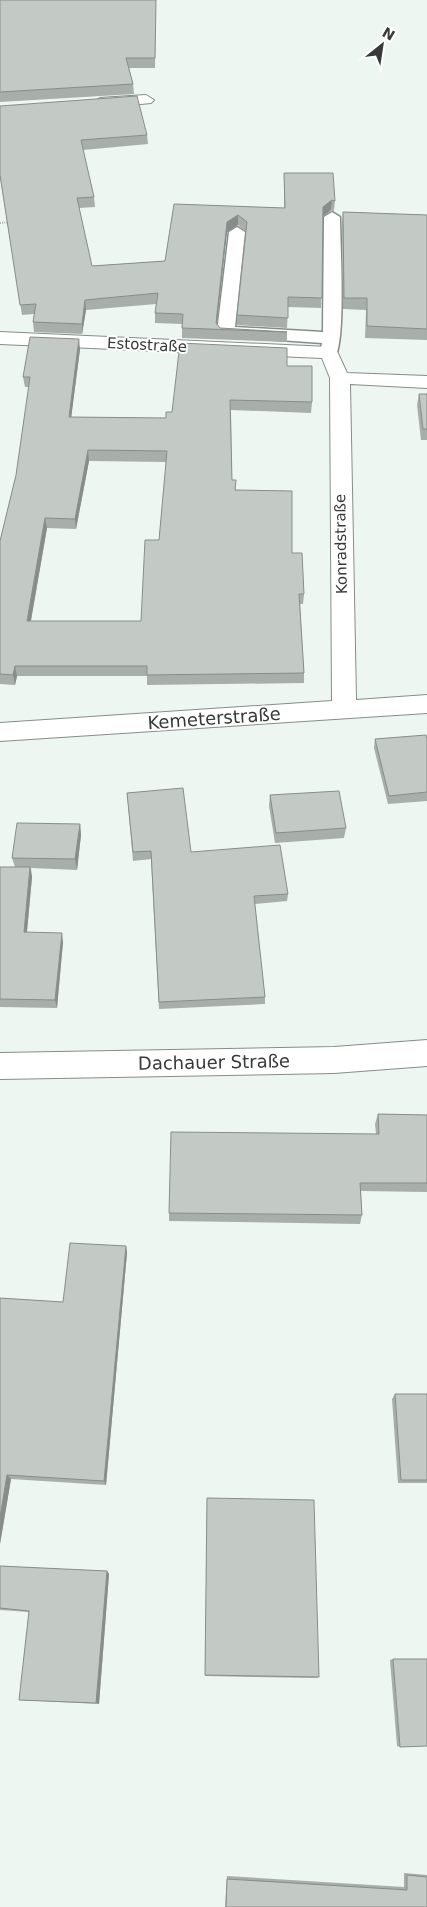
<svg xmlns="http://www.w3.org/2000/svg" width="427" height="1907" viewBox="0 0 427 1907" font-family="'DejaVu Sans',sans-serif">
<style>
.lines{fill:none;stroke-linecap:round;stroke-linejoin:round}
.service-casing{stroke:#868d89;stroke-width:3}
.minor-casing{stroke:#868d89;stroke-width:2}
.tertiary-casing{stroke:#868d89;stroke-width:2}
.path{stroke:#b4bab7;stroke-width:2;stroke-dasharray:1 1;stroke-linecap:butt}
.service{fill:#fff;fill-rule:evenodd}
.minor{fill:#fff;fill-rule:evenodd}
.tertiary{fill:#fff;fill-rule:evenodd}
.wall{fill:#a8aeaa;fill-rule:evenodd}
.shaded-wall{fill:#888d8b}
.building{fill:#c3cac6;stroke:#888d8b;fill-rule:evenodd}
.labels{text-anchor:middle;dominant-baseline:central;stroke-width:4;stroke-linejoin:round;paint-order:stroke}
.far-street-label{font-size:15px;fill:#373a39;stroke:#fff}
.street-label{font-size:18px;fill:#373a39;stroke:#fff}
</style>
<rect width="100%" height="100%" fill="#eef6f2"/>
<g class="lines">
<defs>
<path id="service" d="M332 212 340 217C340 242 346 340 335 357H323L320 353 322 343 220 336 217 332 229 232 237 227 245 232 235 327 323 332 324 217Z"/>
<path id="minor" d="M146 95 154 100 151 103 100 108 92 103 100 98Z
M0 332 329 347 336 349 347 373 427 376V388L350 384 356 700 427 695V713L0 741V723L332 701 330 378 322 358 0 344Z"/>
<path id="tertiary" d="M427 1040V1066L334 1073 0 1079V1053L334 1047Z"/>
</defs>
<use href="#service" class="service-casing"/>
<use href="#minor" class="minor-casing"/>
<use href="#tertiary" class="tertiary-casing"/>
<path class="path" d="M0 223 10 222"/>
<use href="#service" class="service"/>
<use href="#minor" class="minor"/>
<use href="#tertiary" class="tertiary"/>
</g>
<path class="wall" d="M0 0H156L155 68H129L133 84 134 94 0 102Z
M0 106 147 135 148 144 83 150 94 197 95 207 79 208 92 266 165 261 174 204 284 208V173L335 201 334 211 331 210 323 217 321 308 288 307 287 328 237 325V315L246 232 238 225 227 232 217 324 220 328 287 332V342L182 338V324L155 323V313L156 304 86 310 82 334 34 332 33 322 34 314 22 315 0 177Z
M343 212 427 215V340L365 338 366 310 343 309 342 223Z
M80 349 71 417 166 418 172 412 287 366 312 402 311 413 231 410 232 480 236 490 292 553 304 594 303 604H300L304 673V683L147 685V676H17L15 685 0 684V541L16 475 29 387H25L23 377ZM89 461 166 462 159 540 141 621H31L47 528 76 529Z
M419 394H427V440H421L417 405Z
M375 739H427V801L388 804 374 748Z
M127 793 191 852 288 894 287 901 255 904 265 997V1004L159 1009 151 859 133 861Z
M270 795 346 828 344 838 275 843 269 806Z
M80 824 81 835 77 870 31 868 32 877 27 932 63 942 57 1008 0 1007V867H15L12 858Z
M378 1114 427 1115V1192L361 1191 362 1215 360 1224 169 1221V1213L376 1134 375 1124Z
M126 1246 127 1253 106 1485 11 1479 0 1544V1298L63 1302Z
M395 1394H427V1483H398L392 1399Z
M207 1498 319 1677 316 1678 205 1676Z
M0 1566 107 1571 109 1574 99 1704 19 1700 29 1612 0 1610Z
M393 1659 400 1747 397 1746 390 1660Z
M404 1873 427 1875V1907H225L227 1876 404 1887Z"/>
<path class="shaded-wall" d="M332 200 331 210 322 217 323 207Z
M238 215V225L227 232 216 330V323L227 222Z
M85 300 86 310 82 334V324Z
M79 339 80 349 70 427 69 417Z
M88 450 89 461 76 529 75 519Z
M45 518 47 528 29 631 27 621Z
M15 666 17 676 15 685 13 675Z
M80 824 81 835 77 870 75 859Z
M30 867 32 877 26 941 24 932Z
M62 933 63 942 57 1008 55 1000Z
M126 1246 127 1253 106 1485 104 1481Z
M7 1475 11 1479 0 1544V1518Z
M107 1571 109 1574 99 1704 96 1703Z"/>
<path class="building" d="M0 0H156L155 58H126L133 84 0 92Z
M137 96 147 135 81 140 94 197 77 198 92 266 165 261 174 204 285 208 284 173H333L335 201 332 200 323 207 322 298 288 297V318L237 315 247 222 238 215 227 222 216 323 220 328 287 332 182 328 183 314 155 313 158 293 85 300 82 324 33 322 36 304 20 305 0 175V106Z
M343 212 427 215V329L367 326V298H344Z
M30 337 79 339 69 417 166 418V412H172L180 343 287 348V366H312V402L230 400 232 480H236L235 490 292 491V553H302L304 594H299L304 673 147 675V666H15L13 675 0 674V541L16 475 30 377H23ZM88 450 167 451 159 540H145L141 621H27L45 518 75 519Z
M419 394H427V429H423Z
M426 735 427 739V792L389 796 375 739Z
M183 788 191 852 280 845 288 894 254 896 265 997 159 1002 151 851 133 852 127 793Z
M339 791 346 828 276 833 270 795Z
M17 823 80 824 75 859 12 858Z
M0 867H30L24 932 62 933 55 1000 0 999Z
M378 1114 427 1115V1183H360L362 1215 169 1213 171 1132 379 1134Z
M70 1243 126 1246 104 1481 7 1475 0 1518V1298L63 1302Z
M395 1394H427V1480H401Z
M207 1498 314 1500 319 1677 205 1675Z
M0 1566 107 1571 96 1703 19 1700 29 1611 0 1608Z
M393 1659H427V1746L400 1747Z
M407 1875 427 1877V1907H226L227 1879 407 1890Z"/>
<g class="labels">
<g class="far-street-label">
<text transform="translate(147 345) rotate(3)">Estostraße</text>
<text transform="translate(341 544) rotate(-91)">Konradstraße</text>
</g>
<g class="street-label">
<text transform="translate(214 718) rotate(-4)">Kemeterstraße</text>
<text transform="translate(214 1062) rotate(-1)">Dachauer Straße</text>
</g>
</g>
<g transform="translate(382 45) rotate(30)" stroke="#ffffff" stroke-width="4" paint-order="stroke">
<path d="M0-4L9 19L0 12L-9 19Z" fill="#373a39"/>
<text y="-8" font-size="14" font-weight="bold" text-anchor="middle" fill="#373a39">N</text>
</g>
</svg>
